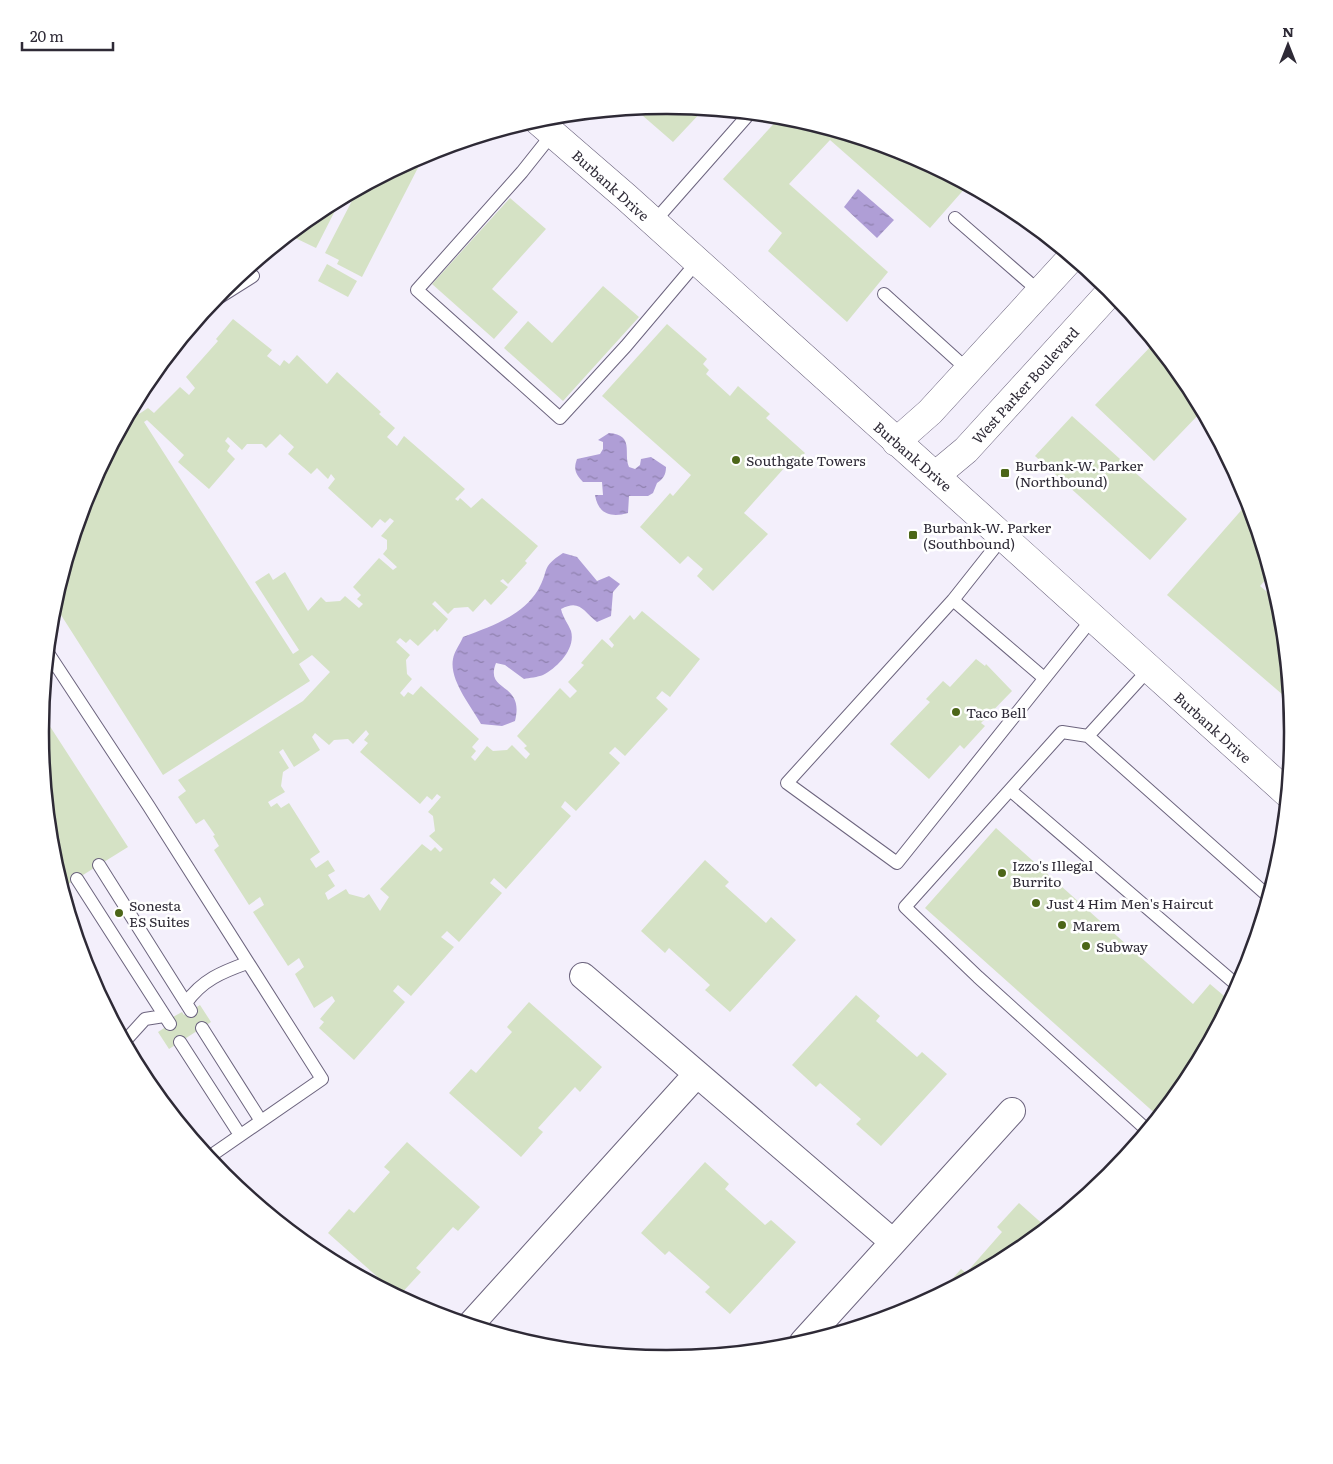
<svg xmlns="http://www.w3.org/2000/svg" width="1333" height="1464" viewBox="0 0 1333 1464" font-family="Literata,serif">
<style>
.water{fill:url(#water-ripples)}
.building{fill:#d5e2c5;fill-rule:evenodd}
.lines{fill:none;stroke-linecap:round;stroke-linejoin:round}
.lane-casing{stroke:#6c647e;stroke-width:14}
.street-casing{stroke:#6c647e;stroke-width:28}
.secondary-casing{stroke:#6c647e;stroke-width:29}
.primary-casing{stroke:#6c647e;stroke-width:29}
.lane{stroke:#fff;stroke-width:12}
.street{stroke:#fff;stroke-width:26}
.secondary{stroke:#fff;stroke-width:28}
.primary{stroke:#fff;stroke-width:28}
.poi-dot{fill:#4c6618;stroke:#fff;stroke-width:2}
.labels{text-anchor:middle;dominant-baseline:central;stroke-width:5;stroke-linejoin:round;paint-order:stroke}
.street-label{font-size:14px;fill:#2e2a36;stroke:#fff}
.poi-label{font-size:14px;fill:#2e2a36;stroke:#fff;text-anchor:start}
.rim{fill:none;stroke:#2e2a36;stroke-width:2.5}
</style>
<defs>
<pattern id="water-ripples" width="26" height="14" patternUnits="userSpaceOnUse" patternTransform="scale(1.25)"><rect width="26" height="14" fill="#af9ed6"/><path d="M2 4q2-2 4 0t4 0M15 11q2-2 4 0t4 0" fill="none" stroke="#8f81ae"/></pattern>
</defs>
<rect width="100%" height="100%" fill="#f3effb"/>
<path class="water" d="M858 189 894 220 877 238 844 207Z
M609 433C635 435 623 453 629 467L635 469 640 465 641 459 651 457 666 467C666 475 663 479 657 483L653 493 648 496H629L628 513C611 518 598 514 595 495H603L602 482H583C576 474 573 470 577 459L600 454 603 449V442L598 440Z
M563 553 577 557 597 581 609 576 620 584 613 592 611 616 597 622C583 611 580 599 561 609 563 618 568 623 571 631 576 649 557 668 543 675 538 677 529 678 524 679L505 665 496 663C484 693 525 681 515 721L502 726 481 724C471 706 449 680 453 659 454 652 460 644 463 637 491 626 521 617 538 590 550 569 540 568 563 553Z"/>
<path class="building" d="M667 106 704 109 673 142 635 109Z
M780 117 907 153 967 186 930 228 830 140 789 184 888 272 847 322 768 251 782 233 723 179Z
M425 154 362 277 337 264 339 260 325 253 357 191Z
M510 198 546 229 492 289 518 312 494 339 432 284Z
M341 199 316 248 289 235 319 211Z
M327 264 357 281 348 297 318 281Z
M603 286 639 317 563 401 504 348 528 321 552 343Z
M233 319 272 350 267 356 280 366 284 360 289 364 297 355 327 384 337 372 381 412 379 414 395 428 387 437 397 446 404 436 465 489 455 499 458 501 460 498 471 508 482 498 538 546 525 561 527 563 508 584 503 579 500 581 508 587 491 605 485 599 473 612 468 607 454 608 448 614 435 601 432 604 448 619 437 632 435 629 418 646 410 639 406 643 400 638 396 642 410 655 406 660 407 674 412 679 400 693 404 697 408 692 413 695 421 686 479 739 472 747 476 751 471 757 475 761 487 746 493 751 507 750 512 745 526 759 530 754 524 748 527 746 517 736 560 688 570 698 577 691 568 682 584 665 581 663 602 639 612 648 614 645 609 639 630 615 634 620 642 611 700 659 670 697 662 691 656 698 668 709 625 756 615 747 609 753 620 763 576 811 565 801 561 807 571 816 506 889 494 878 490 883 502 893 459 942 447 931 441 937 454 947 411 996 398 985 393 991 405 1002 354 1060 319 1028 324 1022 320 1019 335 1001 332 996 314 1008 295 974 304 967 299 958 288 966 253 912 264 905 260 897 249 905 214 850 219 846 213 836 215 835 204 819 196 824 178 797 186 791 178 780 303 701 330 672 312 655 299 664 310 681 163 775 54 604 88 492 134 405 139 414 148 408 154 413 180 387 189 395 195 388 186 377 218 341 216 339ZM147 420 184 455 178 462 209 489 235 459 227 451 230 446 225 441 228 437 242 450 247 444H262L266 448 280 434 294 447 288 454 311 474 317 468 328 479 331 474 335 479 328 488 372 528 380 519 385 523 390 518 394 521 381 536 387 540V549L383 554 397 567 393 570 379 558 353 587 361 595 357 599 363 604 359 608 345 596 340 601 326 602 321 597 308 611 285 572 273 580 269 573 255 582 299 650 293 654 144 422ZM366 730 369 734 364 740 368 743 360 752 420 804 427 796 432 800 437 794 441 797 428 812 433 816 435 831 429 836 443 849 440 852 435 847 431 851 422 844 380 889 389 897 380 911 369 894 364 898 349 894 346 889 328 900 325 893 335 886 328 875 335 871 328 860 316 868 310 859 320 852 289 803 281 808 277 803 271 807 268 802 285 792 281 786 283 772 289 768 279 752 283 749 294 767 320 750 312 737 315 733 329 745 334 740 348 739 353 744Z
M667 324 707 359 703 364 709 370 706 374 730 396 738 386 770 414 766 418 805 453 790 469 786 466 744 513 768 534 713 591 697 576 703 569 688 556 680 564 640 527 670 493 673 496 691 475 602 396Z
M1153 344 1188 384 1202 411 1154 461 1095 405Z
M1072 416 1187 519 1150 560 1035 456Z
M1245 506 1251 512 1270 575 1260 586 1279 602 1281 610 1290 701 1167 595Z
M976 659 985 666 986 664 1012 691 981 723 985 726 964 749 960 745 929 779 890 744 930 702 926 699 943 681 950 687Z
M42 714 128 847 62 888 52 854 40 732Z
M996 828 1193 1004 1210 984 1230 1001 1187 1080 1158 1116 925 908Z
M705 860 729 882 725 886 766 923 771 917 796 940 730 1012 705 990 710 985 669 948 665 953 641 931Z
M856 995 880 1016 876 1021 917 1057 922 1052 947 1074 881 1146 856 1124 861 1119 820 1083 816 1087 792 1065Z
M529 1002 602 1067 580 1092 575 1087 538 1128 543 1132 521 1157 449 1093 471 1069 476 1073 512 1032 507 1027Z
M200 1005 211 1022 169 1049 158 1032 175 1021 173 1017 182 1012 184 1015Z
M407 1142 480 1207 458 1231 453 1227 416 1268 421 1272 399 1296 328 1233 349 1209 354 1213 390 1172 384 1167Z
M705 1162 729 1184 725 1189 765 1225 771 1220 796 1242 730 1314 705 1292 710 1287 669 1251 665 1255 641 1233Z
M1019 1203 1046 1227 1014 1253 941 1292 961 1269 966 1273 1002 1232 997 1227Z"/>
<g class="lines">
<defs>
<path id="lane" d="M553 133 522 172 417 290 560 418 626 346 697 262
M955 218 1040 292
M653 223 749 114
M884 294 968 370
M215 300 253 276
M1003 537 953 600 787 783 897 863 1092 619
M953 600 1044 678
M48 653 148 805 322 1079 209 1157
M1149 669 1088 736 1268 896
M1088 736 1062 732 905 907 978 977 1147 1130
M1010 790 1238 986
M99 865 191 1011
M77 879 170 1024
M186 1003C202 980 222 972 247 963
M202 1028 261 1121
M125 1041 145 1019 164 1016
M180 1042 240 1135"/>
<path id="street" d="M583 976 893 1242
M471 1324 696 1075
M803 1342 1012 1111"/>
<path id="secondary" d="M896 442 930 412 1071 258
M936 475 966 450 1111 291"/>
<path id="primary" d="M537 120 626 197 1287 793"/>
</defs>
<use href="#lane" class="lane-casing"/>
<use href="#street" class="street-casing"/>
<use href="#secondary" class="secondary-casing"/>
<use href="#primary" class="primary-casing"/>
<use href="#lane" class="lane"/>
<use href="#street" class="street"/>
<use href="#secondary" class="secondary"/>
<use href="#primary" class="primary"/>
</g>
<g class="poi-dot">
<circle cx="736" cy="460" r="5"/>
<rect x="1000" y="468" width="10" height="10" rx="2.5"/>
<rect x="908" y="530" width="10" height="10" rx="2.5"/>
<circle cx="956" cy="712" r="5"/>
<circle cx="1002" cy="873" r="5"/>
<circle cx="1036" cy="903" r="5"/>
<circle cx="119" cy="913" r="5"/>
<circle cx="1062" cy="925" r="5"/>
<circle cx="1086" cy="946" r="5"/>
</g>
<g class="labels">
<g class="street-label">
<text transform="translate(611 185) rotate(42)">Burbank Drive</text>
<text transform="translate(1025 385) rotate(-48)">West Parker Boulevard</text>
<text transform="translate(913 456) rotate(41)">Burbank Drive</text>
<text transform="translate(1213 727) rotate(42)">Burbank Drive</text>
</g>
<g class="poi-label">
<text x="746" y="460">Southgate Towers</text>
<text x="1015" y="465">Burbank-W. Parker<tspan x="1015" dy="16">(Northbound)</tspan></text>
<text x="923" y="527">Burbank-W. Parker<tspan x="923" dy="16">(Southbound)</tspan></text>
<text x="966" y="712">Taco Bell</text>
<text x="1012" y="865">Izzo's Illegal<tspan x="1012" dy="16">Burrito</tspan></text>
<text x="1046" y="903">Just 4 Him Men's Haircut</text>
<text x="129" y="905">Sonesta<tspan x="129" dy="16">ES Suites</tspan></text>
<text x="1072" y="925">Marem</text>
<text x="1096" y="946">Subway</text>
</g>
</g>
<path d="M0 0H1333V1464H0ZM666 114H667A617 617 0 0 1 1284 731V733A617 617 0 0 1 667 1350H666A617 617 0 0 1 49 733V731A617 617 0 0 1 666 114Z" fill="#fff" fill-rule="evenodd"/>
<path class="rim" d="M666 114H667A617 617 0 0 1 1284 731V733A617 617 0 0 1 667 1350H666A617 617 0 0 1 49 733V731A617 617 0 0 1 666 114Z"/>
<g transform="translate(1288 45)" stroke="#ffffff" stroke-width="4" paint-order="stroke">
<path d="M0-4L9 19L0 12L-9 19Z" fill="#2e2a36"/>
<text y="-8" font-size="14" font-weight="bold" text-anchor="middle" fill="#2e2a36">N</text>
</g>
<path d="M22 42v8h91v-8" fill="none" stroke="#2e2a36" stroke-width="2.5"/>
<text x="30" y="42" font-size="15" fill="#2e2a36" stroke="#ffffff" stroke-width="4" paint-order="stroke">20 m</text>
</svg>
